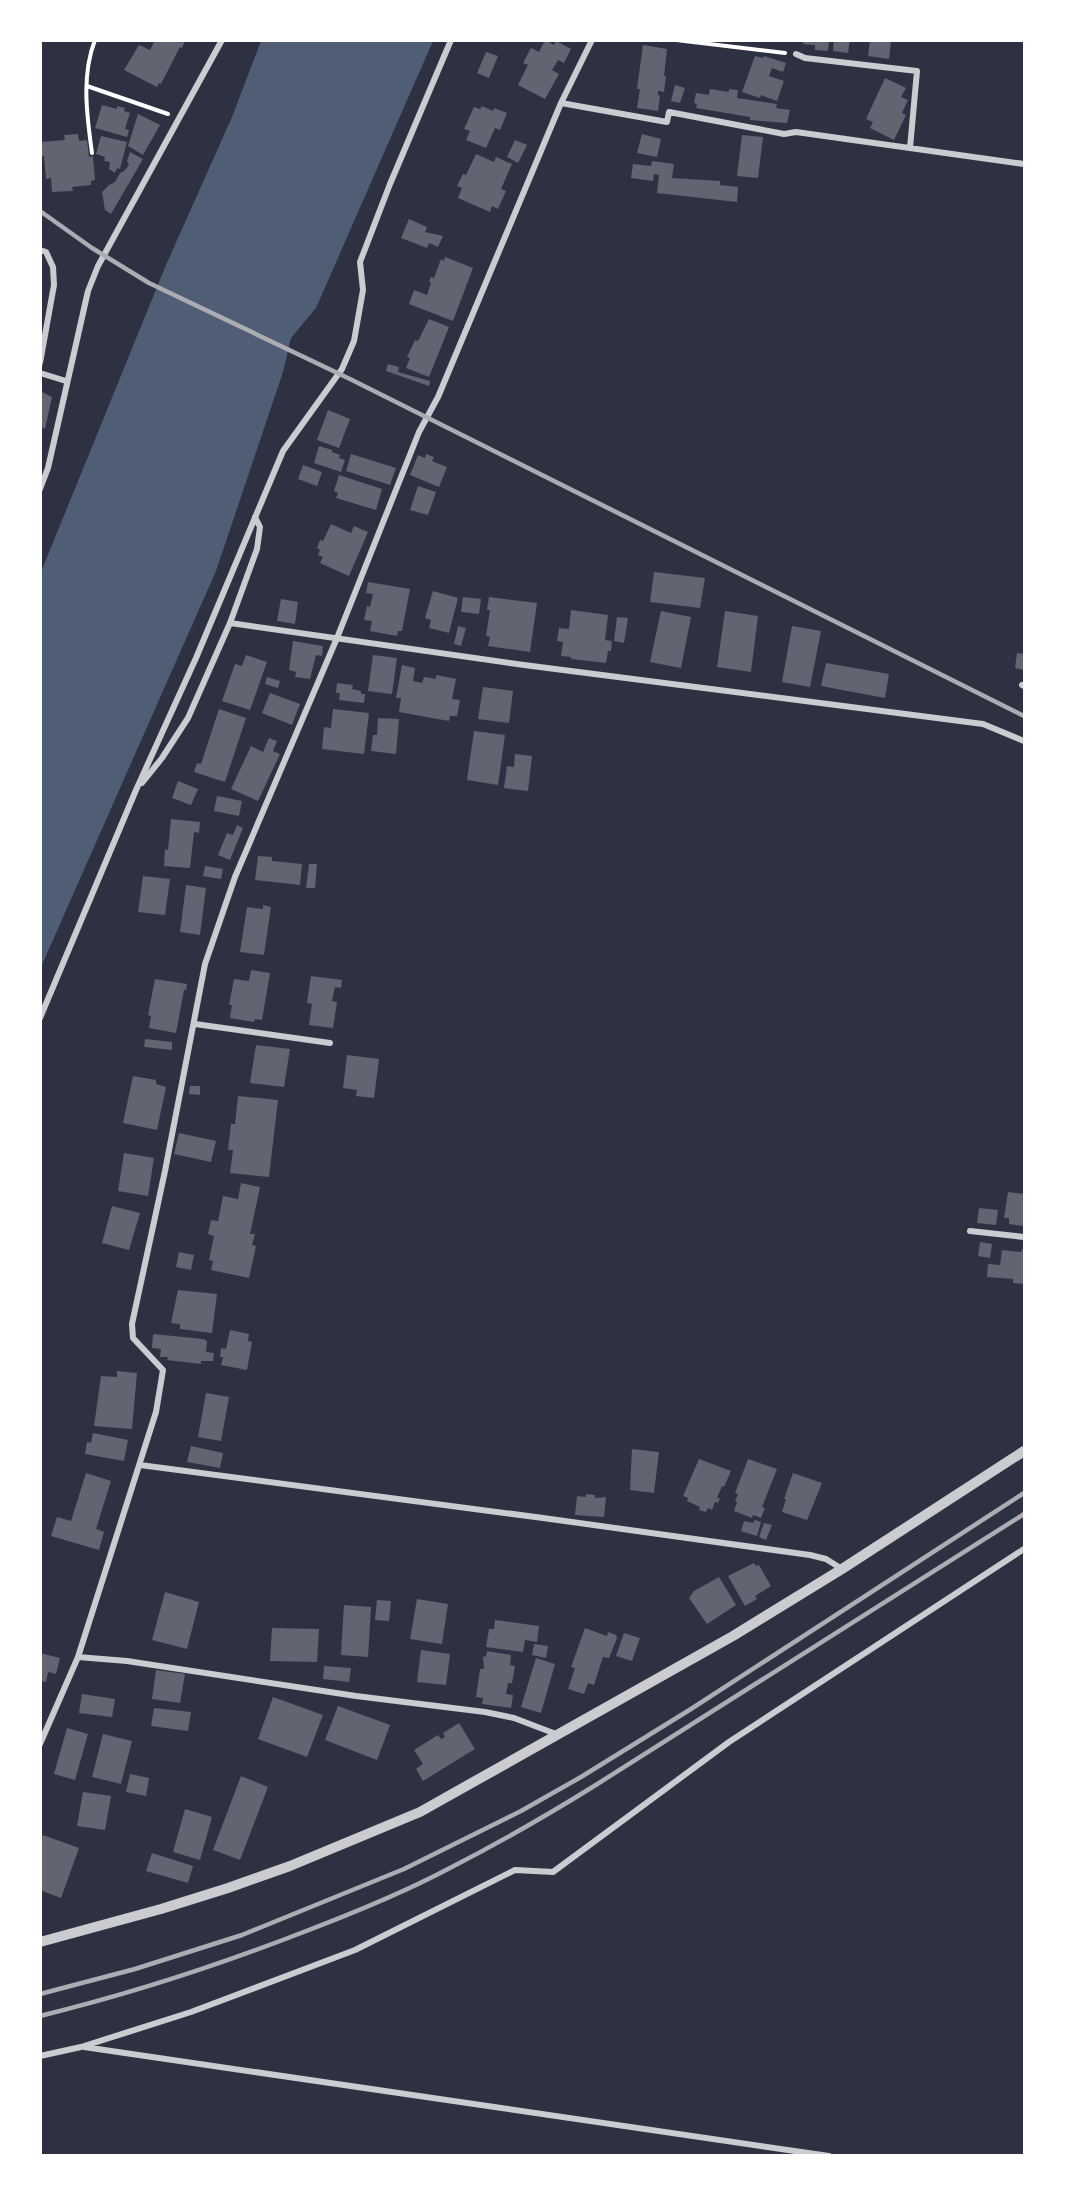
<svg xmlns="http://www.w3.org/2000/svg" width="1065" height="2196" viewBox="0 0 1065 2196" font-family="Helvetica,sans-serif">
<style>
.water{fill:#4f5d75}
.building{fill:#626471}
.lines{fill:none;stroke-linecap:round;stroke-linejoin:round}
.path{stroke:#fff;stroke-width:4}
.minor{stroke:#caccd0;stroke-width:6}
.tertiary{stroke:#caccd0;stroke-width:10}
.rail{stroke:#abadb3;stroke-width:4.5}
</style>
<rect width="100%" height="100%" fill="#2d3142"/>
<path class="water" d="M261 41H433L316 308 291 338 283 372 216 571 41 967V572L166 265 232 117Z"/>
<path class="building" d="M155 40H185L182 48 180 47 161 84 159 83 157 87 124 70 139 45 150 50Z
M545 40 554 45 556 41 571 49 564 63 558 60 552 70 559 74 545 99 518 85 528 65 523 63 531 48 539 52Z
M804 40H829L828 51 815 50V45L803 44Z
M834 40H850L848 53 833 51Z
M870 40H891L889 59 868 56Z
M643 45 667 49 664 76H666L664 92 658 91V95L660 96 658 111 637 108 640 89H637Z
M486 52 498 56 489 78 477 73Z
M755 56 763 58 764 56 786 63 783 72 772 68 769 76 784 81 777 101 761 95 760 98 742 92Z
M885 78 906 88 901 97 908 100 902 113 906 115 894 140 870 128 873 122 866 119Z
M675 85 685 88 680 103 671 101Z
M710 89 729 92V89L738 90 737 98 777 104 776 108 790 110 787 123 750 120V117L696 108 697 104 694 103 696 93 709 95Z
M102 105 117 109V106L125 108 124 111 130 113 125 129 129 130 127 137 95 128Z
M482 106 493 111 494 108 507 113 500 130 495 128 486 148 466 140 470 131 464 129 474 107 480 109Z
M138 114 160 125 143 155 128 146Z
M78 134 79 141 87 140 89 157 93 156 95 180 91 181V185L72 187 73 191 52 192 51 178 46 179 44 156 41 157 40 142 65 140 64 135Z
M642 134 661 139 657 157 637 153Z
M742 135 763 137 758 178 737 176Z
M101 136 127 142 120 169 117 168 115 173 109 169 110 162 104 161 105 157 96 154Z
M515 140 527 145 518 163 507 157Z
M130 152 143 159 111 214 105 210 102 192 109 185 115 182 120 173 123 172 129 165 127 161Z
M476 154 494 162 496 157 512 164 501 189 506 191 498 209 492 206 490 212 458 198 462 188 457 186 463 174 466 175Z
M652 161 674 164 672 178 720 181V185L738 187 737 202 657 193 659 175 654 174 653 181 631 178 633 164 651 166Z
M409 219 427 227 425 232 443 236 438 247 429 243 427 248 401 238Z
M445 257 473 268 453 321 409 304 414 290 427 295 431 283 429 282 431 277 434 278 441 259 444 261Z
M429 319 449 327 429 377 406 368 410 358 407 357 415 340 418 341Z
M388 364 399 367 398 372 430 381 429 386 386 371Z
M40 391 52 397 45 429 40 426Z
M328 410 350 419 339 448 317 440Z
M319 446 332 450V452L340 455 339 458 345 460 341 472 314 463Z
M351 454 396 468 390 485 346 471Z
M426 454 434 457 432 461 447 467 439 487 410 475 418 455 425 458Z
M303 465 322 472 317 486 298 479Z
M339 475 382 489 376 510 336 498 338 493 334 491Z
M418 486 436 492 428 515 410 510Z
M331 524 351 533 354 526 368 532 349 576 320 563 323 557 318 555 320 550 317 548 320 540 323 541Z
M654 572 705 578 700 608 650 602Z
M368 582 410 589 402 631H398L397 636 370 631 372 621 364 620 367 606 370 607 373 594 366 593Z
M433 591 458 598 449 633 429 628 431 620 425 618Z
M463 597 481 599 479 614 461 612Z
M489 597 537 603 530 652 488 646 490 637 486 636 490 610H487Z
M281 599 298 602 295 624 277 621Z
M571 610 608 615 605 640 612 641 611 651H608L606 663 571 659V657L561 656 563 642 557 641 559 628 569 629Z
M661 611 691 617 681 668 650 662Z
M725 611 758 616 751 672 717 667Z
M617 617 628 618 624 643 614 641Z
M458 626 466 628 461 646 454 644Z
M792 626 821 631 810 687 782 682Z
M293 641 323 646 322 656 316 655 310 679 295 677 296 672 289 670Z
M1017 653 1024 654V670L1015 668Z
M246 655 267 662 250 710 222 701 235 664 242 666Z
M373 655 397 658 392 694 368 691Z
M826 663 889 674 885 698 821 686Z
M402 665 415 668 413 681 422 683 424 677 436 679V675L456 679 452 699 460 700 457 716H450L449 721 399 712 401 698H396Z
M267 677 280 681 278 688 265 684Z
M337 683 353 685 352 689 361 691V694H365L364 703 339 700 340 693H336Z
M483 687 513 691 509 723 478 719Z
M270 693 300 704 292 725 262 713Z
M219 709 246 718 225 782 194 772 197 763 201 764Z
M333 709 369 713 364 754 322 749 324 727 331 728Z
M378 718 399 719 396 754 371 751 373 735H377Z
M474 731 505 735 498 785 467 780Z
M269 738 277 741 273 751 280 754 258 801 231 789 251 746 263 752Z
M515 754 532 756 528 791 504 788 507 766 514 767Z
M178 781 198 789 191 805 172 798Z
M217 796 242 801 239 816 214 811Z
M171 819 200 822 199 833 194 832 190 868 164 866 165 849 168 850Z
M237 825 243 828 230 860 218 855 227 833 233 835Z
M258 856 272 857V861L302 864 300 885 255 880Z
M309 864H317L315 888H306Z
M205 866 223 869 221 879 203 876Z
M143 876 170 879 165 915 138 912Z
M186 885 206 888 200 935 180 932Z
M263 905 271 907 264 955 240 952 247 907 263 909Z
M251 970 270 973 262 1020 255 1019 254 1022 230 1018 232 1005H229L234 979 249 981Z
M311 976 342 980 341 988 335 987 332 1001 337 1002 333 1028 309 1025 312 1004 307 1003Z
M155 979 187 984 186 990H184L176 1033 149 1028 151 1016 148 1015Z
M145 1039 172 1042V1050L144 1047Z
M256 1045 290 1049 284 1087 250 1083Z
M347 1055 379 1059 374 1098 356 1096 357 1090 343 1088Z
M133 1076 156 1080V1084L166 1087 157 1130 123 1123Z
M190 1086H200V1095L189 1094Z
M238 1096 278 1100 269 1177 230 1173 233 1150H228L231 1124H235Z
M179 1133 216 1141 211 1162 174 1154Z
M124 1153 154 1158 148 1196 118 1191Z
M241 1183 260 1187 250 1234H255L252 1245 256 1246 249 1278 211 1270 213 1261 209 1260 214 1236 208 1234 211 1220 218 1221 223 1196 238 1199Z
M1008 1192 1024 1194V1226L1009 1224V1218H1004Z
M112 1206 140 1213 129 1250 102 1243Z
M979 1208 998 1210 996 1225 977 1223Z
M980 1242 992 1244 990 1258 978 1256Z
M1022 1249H1024V1284L1013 1283V1279L987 1277 988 1264 1000 1265 1002 1250 1021 1252Z
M179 1252 194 1255 191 1270 176 1267Z
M178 1290 217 1294 212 1333 180 1329V1324L171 1323Z
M230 1330 249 1334 248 1341 252 1342 247 1370 221 1365 223 1357H220L221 1348 226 1349Z
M153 1334 203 1339 207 1341 206 1352 214 1353 213 1361H201V1364L167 1360 168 1357H160L161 1349 152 1348Z
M117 1371 137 1373 132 1429 94 1426 101 1376 117 1377Z
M206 1393 229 1397 221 1441 198 1437Z
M93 1433 128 1440 124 1461 85 1454 87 1442 91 1443Z
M191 1446 223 1453 220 1468 187 1462Z
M632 1449 659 1452 654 1493 630 1490Z
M699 1459 731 1471 724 1487 722 1486 717 1498H720L718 1503 715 1502 712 1510 708 1508 706 1512 699 1510 700 1507 687 1501 688 1498 683 1496Z
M748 1459 777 1469 762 1507 765 1508 761 1518 753 1515 752 1518 734 1511 737 1502 735 1501 738 1494 735 1493Z
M86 1473 111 1481 96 1529 104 1532 99 1550 51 1536 57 1517 71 1521Z
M793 1473 822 1483 807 1520 782 1512 786 1499H784Z
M586 1494 595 1495V1498L606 1497 604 1517 575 1515 577 1496 586 1497Z
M755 1520 761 1522 757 1536 741 1531 744 1521 753 1523Z
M764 1523 772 1525 766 1540 759 1537Z
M754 1563 756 1566 759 1565 771 1586 755 1596 757 1599 745 1606 728 1576Z
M719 1577 736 1605 707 1624 689 1598 694 1591Z
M165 1592 199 1602 187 1649 152 1640Z
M417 1599 448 1604 442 1644 410 1639Z
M377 1600 391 1601 389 1621 375 1620Z
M344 1605 371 1607 368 1657 341 1655Z
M495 1620 539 1626 537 1642 525 1640 523 1652 486 1647 489 1629H494Z
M272 1628 319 1629 317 1662 270 1661Z
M585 1628 607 1636 608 1632 616 1635 617 1638 609 1658 603 1657 594 1685 588 1683 584 1694 568 1689 575 1668 571 1667Z
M624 1633 640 1638 632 1661 616 1656Z
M534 1644 548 1646 546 1658 532 1655Z
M421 1650 450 1654 446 1685 417 1682Z
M487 1651 511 1655 510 1665 515 1666 512 1683H508L506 1694 513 1695 511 1708 482 1704 483 1698 476 1697 480 1669H484L483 1656 486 1657Z
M40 1653 60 1658 56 1674 48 1672 46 1682 40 1681Z
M536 1658 555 1664 541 1713 521 1707Z
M324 1666 351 1668 349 1682 323 1679Z
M156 1670 185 1674 180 1703 152 1699Z
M82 1694 115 1699 112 1717 79 1713Z
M273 1697 323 1715 307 1757 258 1739Z
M338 1706 390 1725 377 1760 325 1740Z
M154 1708 191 1712 188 1731 151 1726Z
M459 1723 475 1749 423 1781 416 1769 423 1764 414 1750 438 1735 441 1739 445 1737 443 1733Z
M67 1728 88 1734 75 1780 54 1774Z
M103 1734 132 1741 121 1784 92 1777Z
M130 1774 149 1778 146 1796 126 1792Z
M241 1776 268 1787 240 1860 213 1850Z
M83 1792 111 1796 105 1830 77 1826Z
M185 1809 212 1817 200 1860 173 1852Z
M43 1835 79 1848 61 1898 40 1890V1842Z
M152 1853 193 1866 188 1883 146 1871Z"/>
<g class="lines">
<path class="path" d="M676 40 785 53
M87 86 168 114
M92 153C87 116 81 76 95 40"/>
<path class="minor" d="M796 54 805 58 917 71 910 148
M561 103 667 122 669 112 784 134 796 132 1024 164
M40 250 46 252 53 267 54 285 40 363
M40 373 66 381
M40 489 48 468 88 291 98 266 222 40
M230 623 524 665 983 724 1024 741
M1022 685 1024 686
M142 783 162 758 188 718 230 623 257 549 260 527 255 517
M40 1018 136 790 196 658 283 451 342 369 354 341 363 290 360 262 390 184 451 40
M195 1024 330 1043
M970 1231 1024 1237
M140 1465 543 1518 810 1555 826 1559 842 1569
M78 1657 127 1661 356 1696 485 1712 514 1718 556 1734
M40 1744 78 1657 156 1412 163 1370 133 1338 132 1324 165 1171 205 964 235 877 337 638 419 432 438 397 561 103 592 40
M84 2047 829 2156
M40 2056 81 2047 191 2012 355 1950 515 1870 553 1872 729 1742 1024 1549"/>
<path class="tertiary" d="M40 1942 161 1909 228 1888 290 1866 420 1812 733 1636 842 1569 1024 1451"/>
<path class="rail" d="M40 211 92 248 149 283 350 379 1024 716
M40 1994 135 1969 242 1935 404 1869 521 1811 581 1777 691 1709 1024 1493
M40 2016C130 1994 216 1966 301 1933 351 1914 401 1894 448 1869 497 1844 544 1817 591 1788L1024 1514"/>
</g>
<rect width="1065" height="2196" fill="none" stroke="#ffffff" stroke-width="84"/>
</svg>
